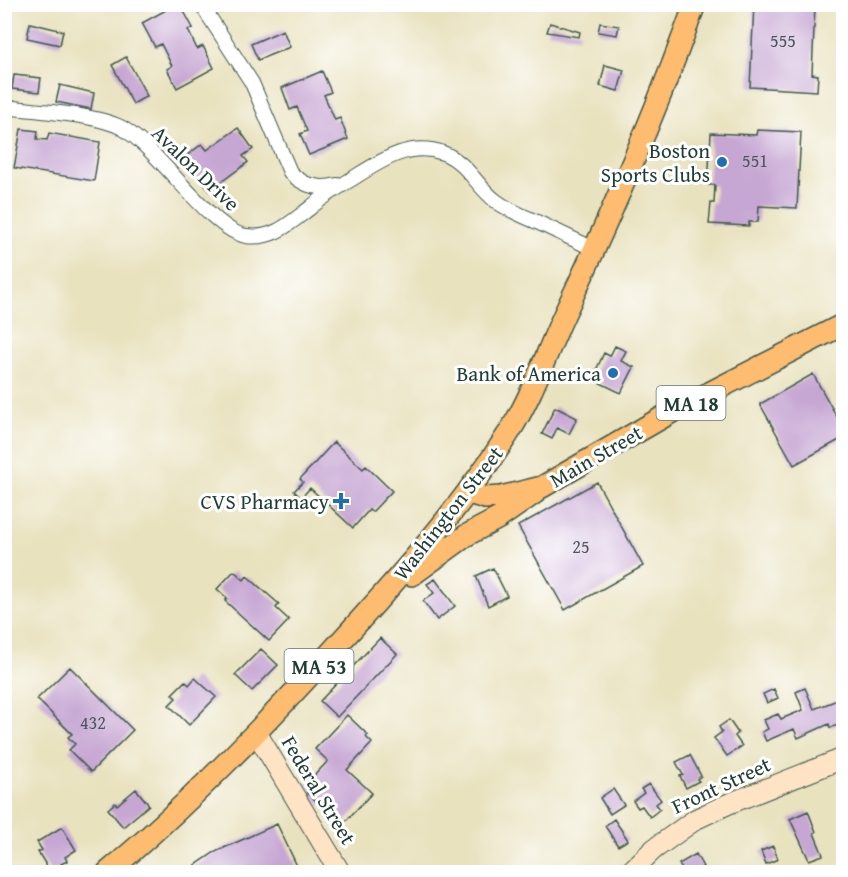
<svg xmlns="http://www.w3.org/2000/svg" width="848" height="877" viewBox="0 0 848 877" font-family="'Gentium Book Plus',serif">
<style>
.building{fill:#c6a6d3}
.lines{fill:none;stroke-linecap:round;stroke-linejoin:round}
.street-casing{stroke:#3d5649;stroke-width:16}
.secondary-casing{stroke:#3d5649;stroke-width:22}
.primary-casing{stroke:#3d5649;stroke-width:24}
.street{stroke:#fff;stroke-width:14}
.secondary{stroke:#fee4c5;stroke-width:20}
.primary{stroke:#fdbc6f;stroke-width:21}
.poi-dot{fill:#1f6fb2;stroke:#fff;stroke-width:2}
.labels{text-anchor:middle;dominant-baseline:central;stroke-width:6;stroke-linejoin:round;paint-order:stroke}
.number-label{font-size:18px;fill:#49575c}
.shield{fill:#fff;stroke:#627771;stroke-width:1.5}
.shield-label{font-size:20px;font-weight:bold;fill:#1f3d34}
.poi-label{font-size:21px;fill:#1f3d34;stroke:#fff;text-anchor:end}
.street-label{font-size:21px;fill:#1f3d34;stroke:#fff}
</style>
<rect width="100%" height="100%" fill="#fff"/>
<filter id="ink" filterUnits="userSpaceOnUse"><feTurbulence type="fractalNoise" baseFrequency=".0167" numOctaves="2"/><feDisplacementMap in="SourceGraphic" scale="12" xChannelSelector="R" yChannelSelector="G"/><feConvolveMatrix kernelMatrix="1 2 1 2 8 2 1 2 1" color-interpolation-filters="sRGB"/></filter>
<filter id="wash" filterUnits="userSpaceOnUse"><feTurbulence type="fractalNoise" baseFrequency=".008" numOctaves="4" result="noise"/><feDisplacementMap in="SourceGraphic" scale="24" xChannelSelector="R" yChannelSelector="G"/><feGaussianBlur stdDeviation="1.35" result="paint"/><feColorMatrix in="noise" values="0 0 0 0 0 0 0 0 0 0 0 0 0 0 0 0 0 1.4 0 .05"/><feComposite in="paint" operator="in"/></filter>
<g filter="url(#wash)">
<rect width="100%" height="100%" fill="#e9e2bf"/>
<g id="blocks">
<path class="building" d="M177 4H180L193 28 188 30 197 49 203 46 214 68 177 88 167 69 172 66 161 44 155 47 142 23Z
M754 4 815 6 812 74 818 75 817 91 750 87Z
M30 23 63 31 60 45 27 38Z
M550 23 580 32 579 37 547 32Z
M600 23 619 26 617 35 598 32Z
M283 30 290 47 258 60 251 44Z
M126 57 147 96 133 104 112 65Z
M605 65 624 70 618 91 600 86Z
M322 71 331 92 324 95 335 120 340 118 348 139 309 155 300 134 307 131 297 107 290 110 282 88Z
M14 75 41 78 39 92 12 89Z
M60 85 94 93 91 109 56 102Z
M238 128 253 149 243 156 248 162 209 191 185 157 202 144 207 150Z
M21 129 38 131 37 139 47 140 49 133 100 142 94 181 14 168Z
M757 130 801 132 797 208 759 206 758 222H749V226L709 224 711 203H714L715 185H708L711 133 756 135Z
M615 346 626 351 621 361 634 367 621 393 592 379 604 353 610 356Z
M813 374 843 428V438L794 465 760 404Z
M555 407 577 418 569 434 557 428 552 439 542 434Z
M334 442 363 469 366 466 392 491 372 512 369 510 353 528 310 488 301 498 294 491 303 482 300 479Z
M597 482 643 566 565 610 518 526Z
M493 568 507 596 488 606 476 576Z
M234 571 244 580 247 576 279 604 276 608 289 620 269 641 225 601 227 598 217 589Z
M435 579 455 606 437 620 423 601 434 593 427 584Z
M380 638 397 654 337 717 320 701Z
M261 649 278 665 252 691 235 675Z
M70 667 133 730 91 772 69 750 75 744 68 737 72 734 37 699Z
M195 678 216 697 189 725 169 705 176 698 172 694 185 681 189 685Z
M805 688 814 709 840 699 843 709V723L830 728 829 724 798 738 794 729 766 741 762 732 768 729 764 720 778 714 781 719 803 710 796 692Z
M774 689 778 698 767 703 763 694Z
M347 715 368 735 366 737 372 743 347 770 372 793 343 824 307 793 311 789 306 784 328 761 315 749Z
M729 720 738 733 735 736 742 746 727 756 714 738 722 732 719 727Z
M690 755 701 776 697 779 699 781 686 788 680 776 683 775 676 762Z
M649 784 661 800 656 804 660 809 650 817 642 806 638 808 633 801 644 793 641 789Z
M136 789 149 805 123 827 108 809 115 803 117 805Z
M613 789 624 805 610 814 600 798Z
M808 811 816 832 814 833 823 855 809 860 790 819Z
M614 819 628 840 618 846 605 826Z
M277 824 297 866 284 873H184L215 852Z
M62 827 76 850 65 857 67 861 61 864 63 867 51 873 38 852 42 850 37 842Z
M773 846 778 859 766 864 761 851Z
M696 854 703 867 699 869 701 873H684L679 864Z"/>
</g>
</g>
<g filter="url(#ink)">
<use href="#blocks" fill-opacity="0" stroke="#3d5649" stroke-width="1.5"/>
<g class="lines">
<defs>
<path id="street" d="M201 4 252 83 290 172C303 186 319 190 337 185
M4 107C35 111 100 114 124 129 159 150 212 231 246 236 273 240 290 223 310 208 324 196 339 187 355 177 382 160 410 141 443 153 467 162 477 187 496 201 508 210 523 216 537 222 556 231 575 240 594 249"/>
<path id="secondary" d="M256 732 340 872
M630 872 654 849 696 819 728 804 844 758"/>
<path id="primary" d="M469 493 485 498 501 497 542 487 670 413 844 324
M412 575 467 535 499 518 535 493
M108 872C188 805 261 729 332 651 396 581 459 511 510 431 533 394 546 354 564 315 612 213 657 110 695 4"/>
</defs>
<use href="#street" class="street-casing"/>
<use href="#secondary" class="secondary-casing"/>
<use href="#primary" class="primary-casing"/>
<use href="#street" class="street"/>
<use href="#secondary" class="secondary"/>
<use href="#primary" class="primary"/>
</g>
</g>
<g class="poi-dot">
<circle cx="722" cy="162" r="6"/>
<circle cx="613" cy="373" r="6"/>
<path d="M338 492h6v6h6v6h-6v6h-6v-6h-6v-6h6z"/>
</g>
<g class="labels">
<g class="number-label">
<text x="783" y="40">555</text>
<text x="755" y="160">551</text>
<text x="581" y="546">25</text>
<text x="93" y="722">432</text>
</g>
<g class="shield">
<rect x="656.5" y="386" width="69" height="34" rx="4.5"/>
<rect x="284.5" y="649" width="69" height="34" rx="4.5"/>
</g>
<g class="shield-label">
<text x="691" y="403">MA 18</text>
<text x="319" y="666">MA 53</text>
</g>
<g class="poi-label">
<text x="710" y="150">Boston<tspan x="710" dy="24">Sports Clubs</tspan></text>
<text x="601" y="373">Bank of America</text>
<text x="329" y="501">CVS Pharmacy</text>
</g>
<g class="street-label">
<text transform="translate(196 168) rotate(44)">Avalon Drive</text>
<text transform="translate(596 456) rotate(-30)">Main Street</text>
<text transform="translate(448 513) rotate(-52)">Washington Street</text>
<text transform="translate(721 785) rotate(-25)">Front Street</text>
<text transform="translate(319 790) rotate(59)">Federal Street</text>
</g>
</g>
<rect width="848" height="877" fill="none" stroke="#fff" stroke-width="24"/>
</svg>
